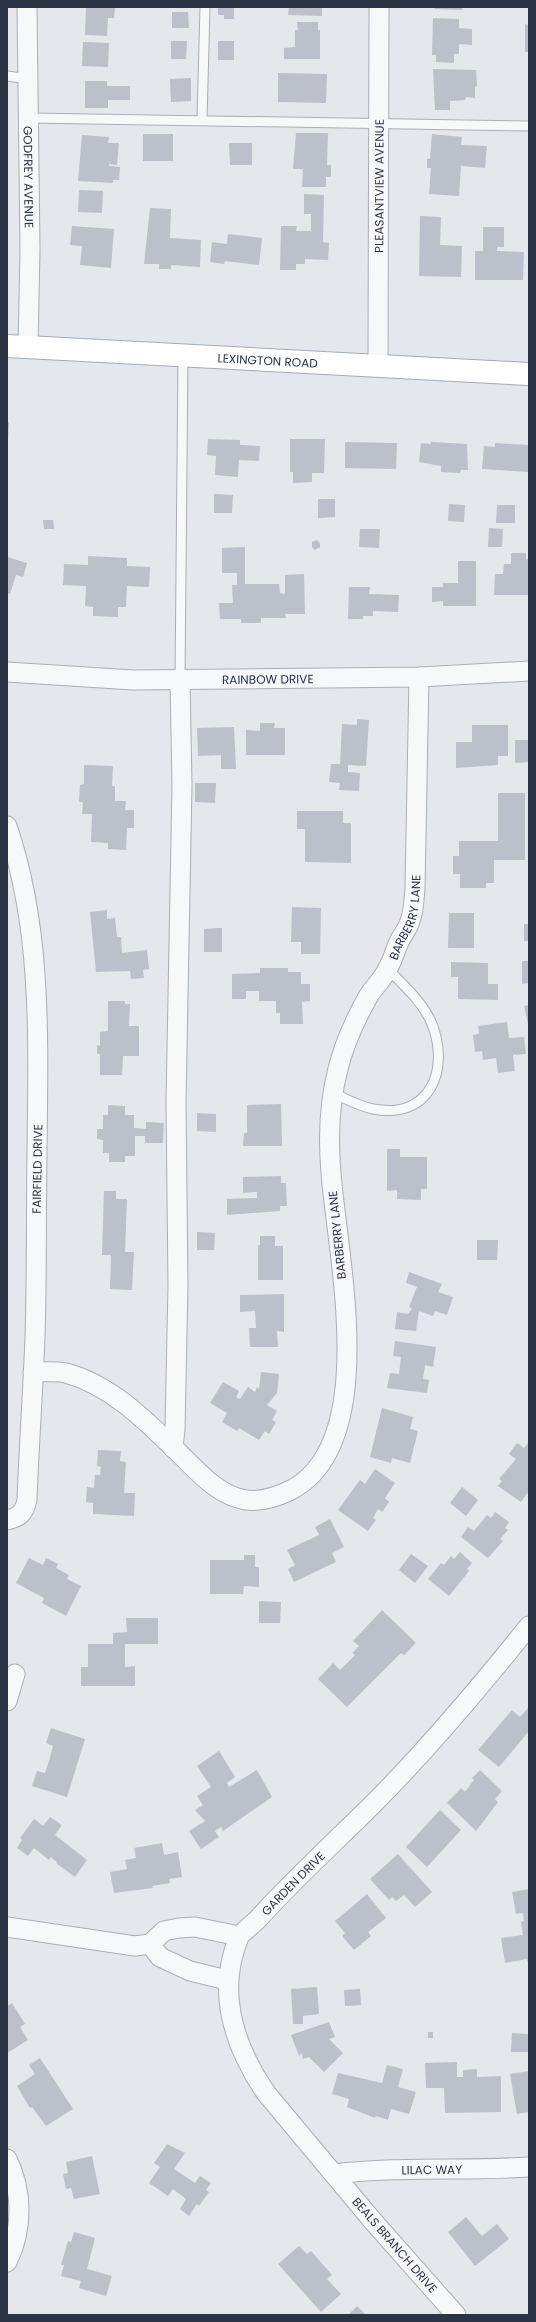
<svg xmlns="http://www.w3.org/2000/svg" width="536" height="2322" viewBox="0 0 536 2322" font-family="Poppins,sans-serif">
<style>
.building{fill:#bbc0ca}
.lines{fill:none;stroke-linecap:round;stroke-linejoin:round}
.lane-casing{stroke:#a9aeb7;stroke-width:11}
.street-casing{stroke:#a9aeb7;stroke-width:21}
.primary-casing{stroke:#a3abb8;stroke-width:24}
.lane{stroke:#f7f8fa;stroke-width:9}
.street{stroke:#f7f8fa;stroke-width:19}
.primary{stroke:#fff;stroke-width:22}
.labels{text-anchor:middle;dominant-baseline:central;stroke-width:4;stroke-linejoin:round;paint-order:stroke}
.street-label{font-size:12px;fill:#2b3445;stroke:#f4f6f9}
</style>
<rect width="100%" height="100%" fill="#e4e7ec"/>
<path class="building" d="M86 7 115 8 114 18H108L107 36 85 35Z
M218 7H234V19H224V15H218Z
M289 7H322V16L288 15Z
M435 7H463L462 10 435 9Z
M172 12H188L189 28H172Z
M433 18 459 19V28L472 29V45L459 44V54H454V63L436 62V55H432Z
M297 22H318V30H320V59H284V48L295 47V30H298Z
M525 24 529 25V52H525Z
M171 41H187L186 59H171Z
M218 41H234V60H218Z
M83 42 109 43 108 67 82 66Z
M433 69 476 70 477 86 475 87V98L466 97 465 100 450 101V110H435Z
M278 73 327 74 326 103 278 102Z
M191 78V101L171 102 170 79Z
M85 81H107V86H130V100H108V108H85Z
M296 133H328L327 165H331V177H326V187H302L303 169H293Z
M143 134H173V161H143Z
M432 134 462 137 461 145 487 146 485 168 461 166 459 196 429 194 431 168H427V159H430Z
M82 135 109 137 108 143H119L117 165 109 164V166L120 167 119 180H113V183L78 181Z
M229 143H252V165H230Z
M79 190 103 191 102 213 78 212Z
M304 194 324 195 323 242 329 243 328 260 305 259V264H296V270H280L281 226H297L296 231H311V214H304Z
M150 208 171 209 170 238 201 240 200 267 171 265V269H159V264H144Z
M420 216 441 217 440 245 462 246 461 277 419 276Z
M72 226 114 229 111 268 80 265 82 246 70 245Z
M483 227H504V247H497V251L524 252 523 280H475V251H483Z
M228 234 262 238 259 265 225 261 224 264 210 262 212 242 227 244Z
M7 422H9L8 438H7Z
M208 439 240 440V445L260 446 259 461 239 460 238 477 215 475 216 456 207 455Z
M290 439H325L324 473H312V482L293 483V472H290Z
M345 442 397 443 396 469 345 468Z
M431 442 467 444 468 470H461L460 473 441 472V466L419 462 421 443 431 444Z
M495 443 529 445V472L482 469 484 446 495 447Z
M214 494 233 495 232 513H214Z
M318 499H335V517L318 518Z
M449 504 465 505 464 522 448 521Z
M497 505H515V523H496Z
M43 520H53L54 529H44Z
M489 528 503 529 502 547H488Z
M360 529H380L379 548 359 547Z
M317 540 320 543V547L315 550 312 547V542Z
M245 547V584H279L280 593 285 594V575L304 574 305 614H285L286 618H261V623H241V619H220L219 603H233L232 585H237V573H222V548Z
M511 553H526V559H529V595H494L495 574H503L504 564H511Z
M88 556 127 558V566L150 567 149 587 127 586 126 607H118V617L93 616V607L85 606 86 586 63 585 64 564 88 565Z
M7 557 27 563 23 577 16 575 10 594 7 593Z
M458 561H476V606H443V601L432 602V587H443V583H458Z
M349 587H370L369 594 399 595 398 612 373 611V616H363V619H348Z
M357 719 369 720 366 766 348 765V772L360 773 359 791 339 790 340 783 329 782 331 764H340L342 724 357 725Z
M260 723H275L274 728H285V755H246V730L260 731Z
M472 725H508V756H498V765L456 768V742H472Z
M234 727 236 769H221V755L198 756 197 728Z
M515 740H529V762L515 763Z
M84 765 113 766 112 786H115V801H126L125 810H134V828H127L126 850 108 849V843L91 842 92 814H82L83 802H79L80 785 84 784Z
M195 783H216L215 803 195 802Z
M498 793H525V860H494V883H486V888H460V874H453V856H459V841H498Z
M297 811H343V823H351V863L305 862V829H297Z
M292 907 321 908 320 954H301V942H291Z
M107 910V919L115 918 117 937H121L122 953 147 950 149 969 143 970 144 978 131 979 130 971 96 972 90 912Z
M449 913H474V948H448Z
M524 924H529V941H524Z
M219 928H222V952H204V929Z
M522 961H529V983L522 984Z
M451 962 488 963V984H498V1000L458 999V977H451Z
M260 968H288V972H301V984H310V1001L302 1002 303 1024H280V1013H276V1001H259V991H246V999H232V974L260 973Z
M108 1001H125V1004H130L129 1026H139V1056H123L122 1075H100V1054H97V1045L100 1046V1032L108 1031Z
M529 1005V1024H528L524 1006Z
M507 1022 509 1038 524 1037 526 1054 513 1055 515 1071 498 1073 496 1058 483 1060 482 1051 475 1052 473 1035 479 1034 478 1026Z
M281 1104 282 1146H243L244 1133H247V1105Z
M108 1105 125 1106V1115H134V1128L146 1129V1122L164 1123 163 1143H145V1136H135V1156H125V1162H109V1153H103V1140L97 1139V1129H103V1115H108Z
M197 1113 216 1114V1132L197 1131Z
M387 1149H400V1157H427V1189H421V1200L397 1199V1190L387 1191Z
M281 1176V1183H286L287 1206H280V1211L227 1215V1199L257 1198V1192L243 1193V1177Z
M104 1191H116V1199H127L125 1252H134L132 1290 110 1289 111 1255H102Z
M197 1232 215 1233 214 1250H197Z
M260 1236H275V1246H283V1280H258V1245H260Z
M477 1240H498L497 1260H477Z
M409 1272 442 1284 438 1292 453 1297 447 1315 435 1311 433 1316 419 1311 416 1331 395 1329 397 1312 408 1314 412 1309 409 1307 417 1287 406 1283Z
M284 1294V1332L277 1331 278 1347H250L249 1328H256L255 1311 240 1312V1295Z
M395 1341 436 1347 433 1367 425 1365 423 1379 429 1380 427 1393 387 1388 390 1373 399 1374 401 1357 393 1356Z
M261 1372 279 1374 277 1393 267 1405 277 1411 272 1420 276 1422 269 1434 265 1431 259 1440 239 1428 237 1431 222 1422 227 1413 210 1403 223 1382 239 1391 236 1397 240 1399 248 1387 255 1392 257 1387 259 1389Z
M382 1408 413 1417 410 1429 418 1431 410 1463 392 1458 391 1463 370 1457Z
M529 1442V1491L521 1502 498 1486 502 1481 499 1479 516 1459 509 1454 517 1443 524 1448Z
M98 1450 121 1451 120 1461 126 1462 124 1493H135L134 1516 93 1514V1503L86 1502 87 1487 94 1488 95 1475H100L101 1467 97 1466Z
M375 1469 395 1483 385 1498 389 1502 382 1512 378 1509 373 1518 376 1520 368 1531 338 1510 360 1480 365 1484Z
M462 1487 478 1500 466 1516 450 1503Z
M495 1512 509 1522 505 1528 508 1530 500 1539 503 1541 488 1558 461 1537 468 1527 474 1531 487 1515 491 1518Z
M330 1519 344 1547 332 1553 336 1562 294 1582 288 1569 295 1565 287 1550 319 1535 315 1527Z
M460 1552 472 1563 467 1569 469 1571 449 1596 428 1579 441 1563 444 1565 451 1556 454 1559Z
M411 1554 428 1566 415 1583 399 1570Z
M244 1555H255V1567H259V1587L244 1586 243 1594H210V1560H244Z
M29 1558 43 1565 46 1558 58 1564 56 1568 69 1575 67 1579 81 1586 66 1616 42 1603 44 1598 16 1583Z
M259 1601 281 1602 280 1623H259Z
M382 1610 416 1643 404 1655 401 1653 347 1707 318 1679 333 1663 340 1670 355 1655 352 1653 359 1646 353 1641Z
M126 1618H158V1644H125V1667L135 1666V1686H81V1667H88V1644H113V1633L127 1632Z
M528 1708 529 1731 499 1767 478 1750 512 1710 520 1717Z
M51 1728 85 1739 67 1797 32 1786 37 1771 45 1773 49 1761 53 1746 46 1743Z
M219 1751 235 1777 227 1783 229 1787 257 1770 272 1797 223 1831 221 1827 215 1831 219 1837 201 1849 189 1831 205 1821 195 1810 203 1805 197 1796 211 1787 197 1766Z
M480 1770 502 1791 495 1799 498 1802 476 1831 447 1803 461 1788 465 1792 474 1780 472 1778Z
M440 1810 461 1830 427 1867 406 1847Z
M50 1817 62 1825 55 1835 87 1860 75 1877 56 1863 57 1862 51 1857 49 1860 34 1848 28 1856 17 1848 22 1840 20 1838 34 1819 43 1826Z
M162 1843 164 1855 178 1852 182 1877 169 1879 170 1883 152 1886 153 1888 114 1893 110 1872 127 1869 125 1860 136 1858 134 1848Z
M398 1854 432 1892 415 1907 404 1895 396 1901 392 1897 389 1900 370 1879Z
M529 1889V1966L527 1959 505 1963 501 1938 523 1935 521 1922 524 1921 523 1913 516 1914 512 1892Z
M367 1894 386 1918 368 1932 371 1936 354 1950 342 1936 345 1933 335 1921Z
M317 1987 319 2014 303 2016V2024H293L291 1989Z
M360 1989 361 2005 345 2006 344 1990Z
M12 2003 25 2024 20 2027 28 2040 7 2053V2006Z
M329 2022 335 2037 329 2039 343 2053 324 2072 309 2057 303 2059 302 2053 299 2056 291 2035Z
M428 2032H433V2038H428Z
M512 2033 529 2034V2052H511Z
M40 2058 73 2109 46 2126 32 2107 30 2108 17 2086 35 2074 29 2065Z
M457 2062V2077H463V2070L477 2069V2077L501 2076V2112L445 2113 444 2088H426L425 2063Z
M387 2065 403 2069 398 2087 416 2092 409 2114 391 2109 388 2120 376 2116 375 2118 347 2107 349 2099 332 2094 338 2073 382 2083Z
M529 2071V2112L517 2114 510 2074Z
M167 2144 185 2153 174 2169 195 2183 200 2176 211 2183 206 2190 209 2192 199 2206 197 2204 189 2216 180 2209 186 2199 173 2189 168 2196 149 2183 160 2167 154 2163Z
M92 2156 100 2194 74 2199 71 2188 66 2189 63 2174 68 2173 66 2162Z
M466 2217 482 2236 497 2224 509 2239 475 2266 448 2232Z
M74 2232 95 2238 87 2269 112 2276 106 2296 79 2288 81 2281 61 2276 64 2265H61L68 2241 71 2242Z
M299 2246 307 2254 311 2251 332 2275 327 2279 341 2294 321 2312 278 2264Z
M357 2306 366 2315H348Z"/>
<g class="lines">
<defs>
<path id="lane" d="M7 76 29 79
M29 118 529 126
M202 120 205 7
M180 680 183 355
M333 1093C346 1099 359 1106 373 1109 430 1120 450 1070 432 1024 423 1002 404 986 388 969"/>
<g id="street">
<path id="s1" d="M27 7 30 250 28 347"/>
<path id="s2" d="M378 365 379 7"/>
<path id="s3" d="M7 672 133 680 419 677 529 671"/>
<path d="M7 826C43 931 38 1044 37 1153 36 1214 37 1275 35 1337 33 1391 29 1445 27 1500 24 1513 20 1517 7 1520"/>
<path id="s4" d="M33 1372C44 1372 56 1371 66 1373 114 1386 150 1425 184 1458 201 1475 220 1496 246 1500 262 1502 277 1497 291 1490 381 1443 337 1254 331 1173 328 1138 329 1103 338 1069 344 1044 356 1018 369 995 375 986 384 978 388 968 393 960 395 950 399 942 402 935 408 929 410 921 414 911 414 899 415 888L419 677"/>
<path d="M173 1448 175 1429 178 1285 176 1103 182 785 180 680"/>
<path d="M7 1701 15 1674"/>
<path d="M7 1927 135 1946 150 1944 164 1931 179 1928 195 1927 239 1936"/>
<path d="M150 1944 160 1957 190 1971 227 1980"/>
<path d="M7 2159C23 2191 23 2230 7 2262"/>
<path id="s5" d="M334 2174C399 2166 464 2171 529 2167"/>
<path id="s6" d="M456 2315 372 2220 266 2093C234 2046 216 1992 239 1937 240 1934 252 1925 257 1920 294 1879 335 1842 374 1803 430 1747 480 1687 529 1626"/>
</g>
<g id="primary">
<path id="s7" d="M7 346 529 374"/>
</g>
</defs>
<use href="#lane" class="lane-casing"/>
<use href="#street" class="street-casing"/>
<use href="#primary" class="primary-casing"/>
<use href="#lane" class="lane"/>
<use href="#street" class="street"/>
<use href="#primary" class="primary"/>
</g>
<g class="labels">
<g class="street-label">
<text stroke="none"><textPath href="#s1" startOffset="170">GODFREY AVENUE</textPath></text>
<text stroke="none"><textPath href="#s2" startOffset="179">PLEASANTVIEW AVENUE</textPath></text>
<text stroke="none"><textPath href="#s7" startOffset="261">LEXINGTON ROAD</textPath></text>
<text stroke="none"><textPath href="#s3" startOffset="261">RAINBOW DRIVE</textPath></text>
<text stroke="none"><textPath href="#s4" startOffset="912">BARBERRY LANE</textPath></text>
<text transform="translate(37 1169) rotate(-89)">FAIRFIELD DRIVE</text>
<text transform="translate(337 1235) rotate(-96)">BARBERRY LANE</text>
<text stroke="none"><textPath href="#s6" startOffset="534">GARDEN DRIVE</textPath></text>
<text stroke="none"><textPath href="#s5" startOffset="98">LILAC WAY</textPath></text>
<text transform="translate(395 2245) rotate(49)">BEALS BRANCH DRIVE</text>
</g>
</g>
<rect width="536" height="2322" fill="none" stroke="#2b3445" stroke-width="16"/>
</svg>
